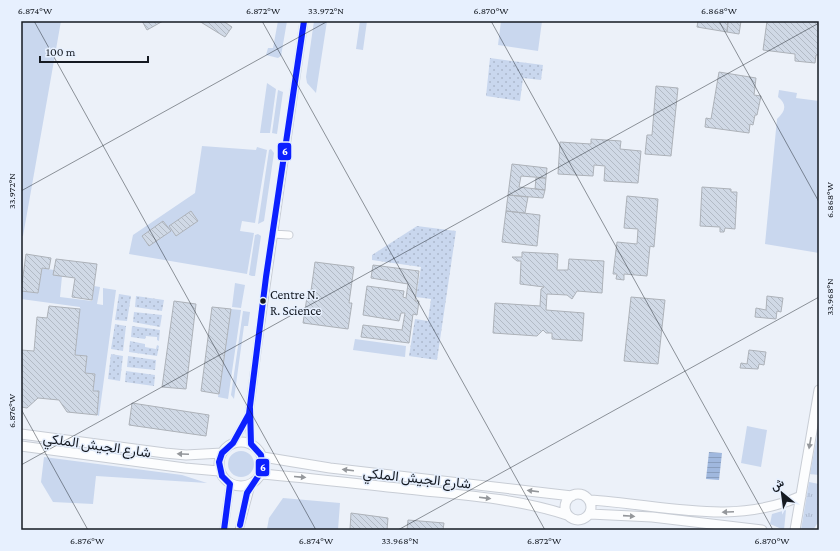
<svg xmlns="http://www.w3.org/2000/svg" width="840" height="551" viewBox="0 0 840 551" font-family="'Crimson Pro',Vazirmatn,serif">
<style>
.grass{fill:#c9d7ee}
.park{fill:url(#park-tufts)}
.garden{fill:url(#garden-dots)}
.water{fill:url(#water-rules)}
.building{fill:url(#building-back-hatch);stroke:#adb2b9}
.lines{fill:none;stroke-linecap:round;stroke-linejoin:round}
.minor-casing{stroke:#c8cdd5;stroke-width:9}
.major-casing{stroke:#c8cdd5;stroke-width:11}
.minor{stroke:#fcfdfe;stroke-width:7}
.major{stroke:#fcfdfe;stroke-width:9}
.bus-1-casing{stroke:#e7f0fe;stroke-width:9}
.bus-1{stroke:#0c20ff;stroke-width:6}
.oneway{fill:#94979b}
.ticks{fill:none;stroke:#151a22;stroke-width:1;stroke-opacity:0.45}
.bus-dot{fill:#151a22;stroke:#e7f0fe;stroke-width:1.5}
.labels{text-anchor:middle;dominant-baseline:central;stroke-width:3;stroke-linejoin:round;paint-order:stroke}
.bus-label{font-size:13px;fill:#151a22;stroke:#e7f0fe;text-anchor:start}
.street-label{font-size:14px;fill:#151a22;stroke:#e7f0fe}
.line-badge{stroke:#e7f0fe;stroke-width:1.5}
.badge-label{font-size:11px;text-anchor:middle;font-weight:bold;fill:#fff}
.neatline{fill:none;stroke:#151a22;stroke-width:1.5}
.ticks-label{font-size:10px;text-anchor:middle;fill:#151a22}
</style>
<defs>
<pattern id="park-tufts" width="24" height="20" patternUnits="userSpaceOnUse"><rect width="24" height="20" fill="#c9d7ee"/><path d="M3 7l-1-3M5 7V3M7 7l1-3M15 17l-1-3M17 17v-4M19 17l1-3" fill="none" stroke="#acb8cc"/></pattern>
<pattern id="garden-dots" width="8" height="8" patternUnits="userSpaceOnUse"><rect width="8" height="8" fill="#c9d7ee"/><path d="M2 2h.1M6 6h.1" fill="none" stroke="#acb8cc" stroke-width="1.8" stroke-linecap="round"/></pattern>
<pattern id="water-rules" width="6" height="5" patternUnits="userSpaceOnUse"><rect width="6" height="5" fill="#a0b8de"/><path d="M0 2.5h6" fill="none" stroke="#899ebe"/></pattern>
<pattern id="building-back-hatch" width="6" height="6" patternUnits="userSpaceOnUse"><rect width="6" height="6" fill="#d0d9e6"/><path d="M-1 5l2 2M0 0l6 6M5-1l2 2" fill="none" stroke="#b2bac5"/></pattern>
</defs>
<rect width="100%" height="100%" fill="#ecf1f9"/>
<path class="grass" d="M21 21H61L23 236H21Z
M278 21H287L281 56 278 58 266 55 268 48H273Z
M314 21H327L316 93 307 83 306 77Z
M360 21H367L363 50 356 49Z
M501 21H542L538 51 498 45Z
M267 83 276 89 270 133H260Z
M278 90 283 92 277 134 272 133Z
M779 90 797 93 796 98 819 101V253L765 244 777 119C786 111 787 104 778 97Z
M202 146 256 150 257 147 267 150 255 223 242 221 240 231 254 233 247 274 129 254 133 235 195 193Z
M271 149 274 153 264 221 258 224 269 150Z
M258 234 261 236 255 276H252L249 275 255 235Z
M42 268 54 270 62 276 60 297 92 301 94 286 100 287 97 304 103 305V288L116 290 99 416 97 415 99 391H93L95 374 85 373 86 356 75 355 80 307 21 299V291L38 293Z
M235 283 245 285 241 308 232 307Z
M231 309 241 310 228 399 218 397Z
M243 311 250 312 248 326H244L234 399 231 395Z
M355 339 406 346 405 357 353 350Z
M747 426 767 430 761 467 741 463Z
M228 464a13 13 0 1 1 26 0a13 13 0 1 1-26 0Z
M44 457 182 475 207 483 96 476 93 504 53 502 41 482Z
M283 498 340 503 338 530H269L267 529 269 518Z
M786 510 784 530 770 524 772 514Z"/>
<path class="park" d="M819 425V475L810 474Z
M809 482 819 484V521L813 530H801Z"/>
<path class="garden" d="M490 58 543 65 541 80 523 78 520 101 486 96Z
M417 226 456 231 437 360 409 356 415 319 428 321 431 299 416 297 421 267 372 260V255Z
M119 294 131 296 127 321 115 320Z
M136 296 164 300 162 311 135 307Z
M134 312 162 315 160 327 133 322Z
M115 324 126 326 123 351 111 349Z
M132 326 160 330 159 341 157 340V337L146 336 145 339 131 337Z
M130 341 145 344V347L156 349 157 345 159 346 157 356 129 352Z
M111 354 123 356 120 381 108 379Z
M128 356 156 360 155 370 127 367Z
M126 371 155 375 154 386 125 382Z"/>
<path class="water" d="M709 452 722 453 719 480 706 479Z"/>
<path class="building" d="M142 21H163L147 30Z
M199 21H223L232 27 225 37Z
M698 21H728L727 32 697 27Z
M728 21H741L739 34 727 32Z
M767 21H819V55H816L815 63 795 61V54L763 50Z
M719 72 756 78 754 95 761 96 757 115H755L753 125 750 124 749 133 705 127 706 118 711 119Z
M656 86 678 88 671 156 645 154 647 135H652Z
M591 139 621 141 620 149 641 151 638 183 604 181 605 166 594 165 593 176 558 174 560 142 591 144Z
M512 164 547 168 546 178 521 176 519 187 545 190 543 198 508 195Z
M536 178H546L545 190 535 189Z
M702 187 731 189V192H737L735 229 725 228 724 232H720V227L700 226Z
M508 195 528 197 525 213 506 211Z
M627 196 658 199 654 247 650 246 647 276 624 274V280L616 279 617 274H613L617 242 637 244 638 229 624 228Z
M191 211 198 221 176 236 169 226Z
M506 211 540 215 537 246 502 242Z
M163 221 171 231 149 246 142 236Z
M522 252 558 254 557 270H568L569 259 604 261 602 293 577 291 572 299 567 295 547 294 546 310 584 313 582 341 552 339V333H546L543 330 537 336 493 333 495 303 540 306 541 289 544 287 520 284 521 261H517L512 257H522Z
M26 254 51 258 49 269 42 268 38 293 21 291Z
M56 259 97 264 92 300 72 297 75 278 53 275Z
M315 262 354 267 349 303H352L348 329 303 323 307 297 310 298Z
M373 265 419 271 415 301H419L417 315 413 314 409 343 361 337 363 325 402 330 405 313H401L399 321 363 315 367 286 404 291 403 297 406 298 408 284 371 278Z
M767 296 783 298 781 312 777 311 776 319 755 317 756 308 766 310Z
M631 297 665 300 658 364 624 361Z
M174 301 196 304 186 389 162 387Z
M49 306 80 309 75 355 87 356 85 373 95 374 93 391H99L97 415 67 412 59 400 38 398 27 408 21 407V350L34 351 37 317 47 318Z
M212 307 231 309 219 394 201 391Z
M749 350 766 352 764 365 759 364 758 369 740 368 741 363 747 364Z
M132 403 209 415 206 436 129 425Z
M351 513 388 518 387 530 350 529Z
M408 520 444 523 443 530H407Z"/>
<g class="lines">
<defs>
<path id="minor" d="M273 234 289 235
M233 443 249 415
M251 444 249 414 258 343 304 21
M224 530 230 484
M239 530 251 485"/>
<path id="major" d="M21 434 165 453 186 455 222 453
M219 464a22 22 0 1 1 44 0a22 22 0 1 1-44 0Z
M21 446 185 468 219 471
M263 457 330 468 572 496
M262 474C310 478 359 484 407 489 460 495 516 498 567 515
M565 507a13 13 0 1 1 26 0a13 13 0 1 1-26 0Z
M589 500C661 504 732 527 801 496
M590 514 652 517 762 530
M795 530 819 390"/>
</defs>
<use href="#minor" class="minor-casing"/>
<use href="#major" class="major-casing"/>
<use href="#minor" class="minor"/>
<use href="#major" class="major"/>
<defs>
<path id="bus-1" d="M240 525 247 493 263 469 261 455 251 444 250 408
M224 530 230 484 222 476 219 462 222 453 233 443 249 414 266 277 304 21"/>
</defs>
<use href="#bus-1" class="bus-1-casing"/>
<use href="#bus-1" class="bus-1"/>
</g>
<defs><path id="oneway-solid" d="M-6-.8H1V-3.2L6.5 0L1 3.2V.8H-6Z"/></defs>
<g class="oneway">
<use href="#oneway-solid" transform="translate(810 443) rotate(100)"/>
<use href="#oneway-solid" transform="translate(183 454) rotate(-178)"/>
<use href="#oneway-solid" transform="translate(348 470) rotate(-173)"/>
<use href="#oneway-solid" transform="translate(300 477) rotate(5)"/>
<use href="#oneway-solid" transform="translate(533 491) rotate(-173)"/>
<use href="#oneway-solid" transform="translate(485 498) rotate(7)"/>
<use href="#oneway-solid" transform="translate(728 512) rotate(177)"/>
<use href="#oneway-solid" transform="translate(629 516) rotate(4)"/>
</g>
<path class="ticks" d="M34 21 316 530M262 21 545 530M491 21 773 530M719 21 819 202M21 191 328 21M21 409 88 530M21 465 819 23M398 530 819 297"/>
<circle class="bus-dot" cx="263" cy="301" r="3.5"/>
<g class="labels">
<g class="bus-label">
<text x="270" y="294">Centre N.<tspan x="270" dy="16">R. Science</tspan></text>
</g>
<g class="street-label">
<text transform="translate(97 445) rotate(8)">شارع الجيش الملكي</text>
<text transform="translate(417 478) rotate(6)">شارع الجيش الملكي</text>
</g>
</g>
<g class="line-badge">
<rect x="277" y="142" width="15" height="19" rx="4" fill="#0c20ff"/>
<rect x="255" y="458" width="15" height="19" rx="4" fill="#0c20ff"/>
</g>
<g class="badge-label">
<text x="285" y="155">6</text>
<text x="263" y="471">6</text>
</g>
<rect width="840" height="551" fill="none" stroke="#e7f0fe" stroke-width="44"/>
<g transform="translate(782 493) rotate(331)" stroke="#e7f0fe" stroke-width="3" paint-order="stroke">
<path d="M0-3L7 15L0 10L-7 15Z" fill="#151a22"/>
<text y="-6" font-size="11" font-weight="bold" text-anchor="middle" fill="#151a22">ش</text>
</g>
<path d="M40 56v6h108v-6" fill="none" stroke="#151a22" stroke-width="2"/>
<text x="46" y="56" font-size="12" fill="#151a22" stroke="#e7f0fe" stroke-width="3" paint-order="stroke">100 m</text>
<rect x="22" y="22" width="796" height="507" class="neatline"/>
<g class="ticks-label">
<text x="35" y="14">6.874°W</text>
<text x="263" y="14">6.872°W</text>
<text x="326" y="14">33.972°N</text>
<text x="491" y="14">6.870°W</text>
<text x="719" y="14">6.868°W</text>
<text transform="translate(11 191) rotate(-90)" y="4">33.972°N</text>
<text transform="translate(829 200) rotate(-90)" y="4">6.868°W</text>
<text transform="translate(829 297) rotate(-90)" y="4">33.968°N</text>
<text transform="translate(11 411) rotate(-90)" y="4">6.876°W</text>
<text x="87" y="544">6.876°W</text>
<text x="316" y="544">6.874°W</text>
<text x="400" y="544">33.968°N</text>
<text x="544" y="544">6.872°W</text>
<text x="772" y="544">6.870°W</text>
</g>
</svg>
